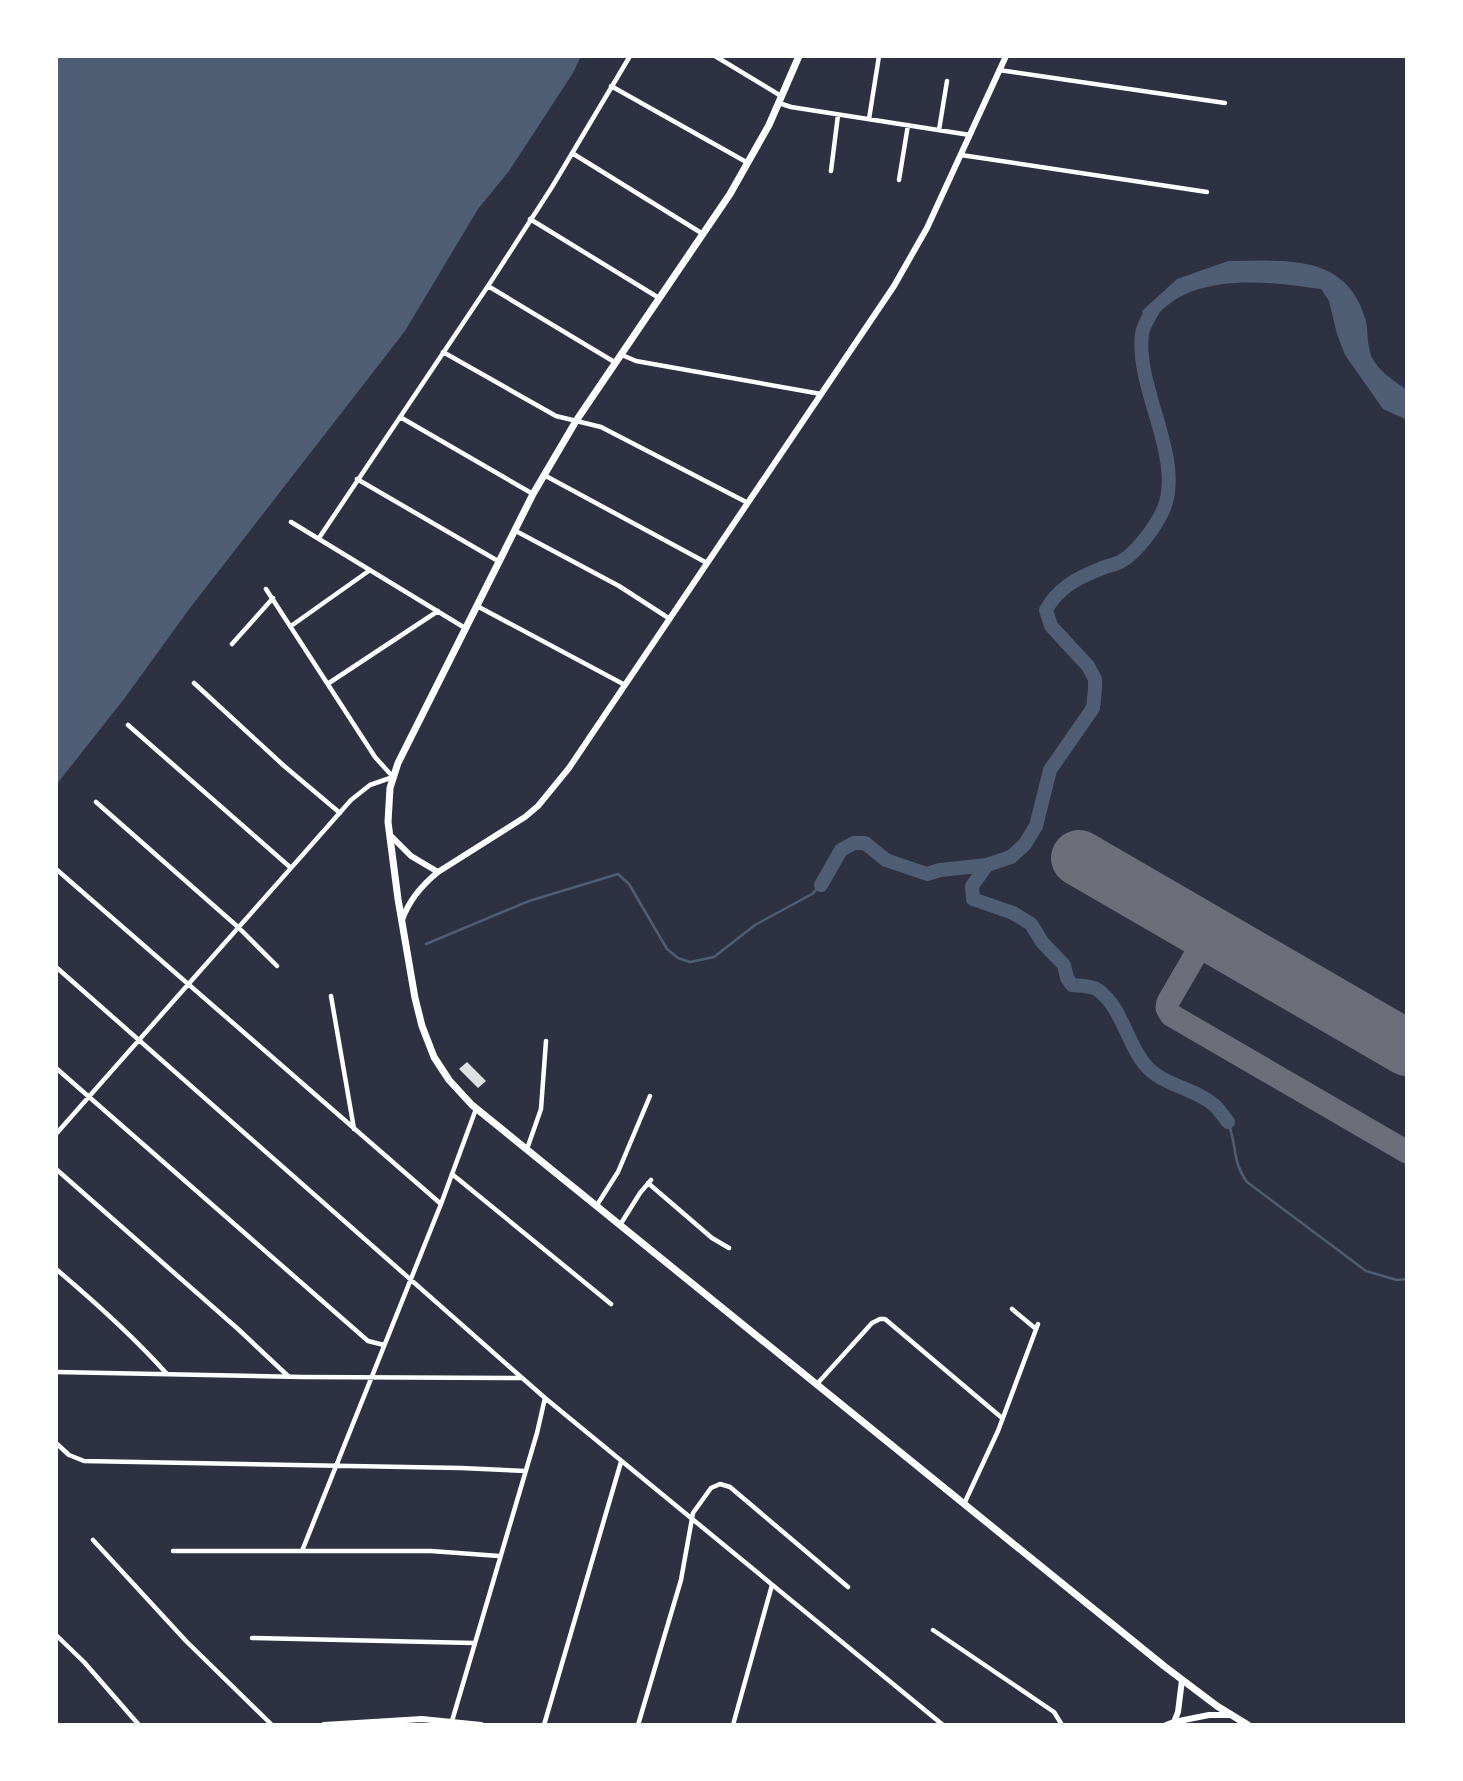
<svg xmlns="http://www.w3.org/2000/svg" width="1463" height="1781" viewBox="0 0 1463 1781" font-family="Figtree,sans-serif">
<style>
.water{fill:#4f5d75}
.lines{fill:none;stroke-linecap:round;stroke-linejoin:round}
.stream{stroke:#4f5d75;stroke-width:2.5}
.river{stroke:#4f5d75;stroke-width:14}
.taxiway{stroke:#6c6f7a;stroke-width:23}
.runway{stroke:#6c6f7a;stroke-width:56}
.building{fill:#e0e0e3}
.minor{stroke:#fff;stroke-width:4.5}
.tertiary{stroke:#fff;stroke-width:6}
.secondary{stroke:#fff;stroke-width:7}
</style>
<rect width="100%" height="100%" fill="#2d3142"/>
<path class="water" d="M56 56H581L573 73 509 171 478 209 405 331 190 608 124 699 56 785Z
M1228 261C1286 261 1347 252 1366 321 1368 331 1367 338 1369 347 1371 367 1392 379 1407 390V420L1383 409 1345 355 1337 334 1329 301 1321 289C1265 281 1184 270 1149 326L1145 325 1142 311 1177 279Z"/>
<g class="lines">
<path class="stream" d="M426 944 529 901 618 874 629 884 667 949 678 958 690 962 714 957 755 925 812 894 821 885
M1228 1122C1237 1145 1232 1162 1247 1182L1366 1271 1397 1280 1407 1279"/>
<path class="river" d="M987 865 972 886 973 899 1013 913 1031 924 1042 942 1064 965 1067 978 1072 985C1080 986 1091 985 1098 990 1123 1008 1127 1046 1148 1068 1166 1086 1196 1089 1214 1105 1219 1109 1223 1116 1228 1122
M821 885 841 850 854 843H865L886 860 927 874 940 870 987 865 1011 857 1025 844 1036 826 1050 770 1093 708 1095 690V679L1088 666 1051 626 1046 610C1058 588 1077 578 1100 569 1106 566 1114 565 1120 562 1136 554 1157 525 1164 508 1184 458 1135 387 1142 334 1143 326 1149 317 1153 310"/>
<path class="taxiway" d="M1223 941 1213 940 1200 947 1168 1002 1167 1008 1171 1015 1407 1152"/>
<path class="runway" d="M1079 858 1407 1048"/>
</g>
<path class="building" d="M467 1062 486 1081 478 1088 459 1069Z"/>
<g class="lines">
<path class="minor" d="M715 56 781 96
M999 70 1225 103
M611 86 748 163
M779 103 791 107 970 135
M869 119 879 56
M939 130 947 81
M572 153 703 234
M961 155 1207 192
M831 171 838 115
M899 180 908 125
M530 219 659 298
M488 286 616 363
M443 352 556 416 601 427 748 503
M622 355 636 361 821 394
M400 417 533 494
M544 475 707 563
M357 479 498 561
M291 522 465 628
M514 530 619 586 670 619
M319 538 490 283 552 187 630 56
M477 606 625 685
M291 626 370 570
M232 644 273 598
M194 683 283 765 340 813
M329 683 438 611
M128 725 291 868
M96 802 238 927 277 966
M56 869 441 1204
M56 967 545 1398 537 1433 452 1721
M331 996 354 1129
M56 1068 368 1341 384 1345
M56 1134 351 800 370 785 393 777 375 757 266 589
M527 1149 541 1109 546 1041
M56 1169 238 1329 288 1376
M452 1174 611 1304
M648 1183 712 1238 729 1248
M597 1205 618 1172 650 1096
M620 1225 640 1193 651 1180
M56 1269C95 1302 133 1336 167 1374
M1012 1309 1036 1329
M56 1372 302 1377 521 1378
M817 1384 872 1323 880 1319H885L1002 1418
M545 1398 943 1725
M56 1443 69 1455 84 1461 461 1468 526 1471
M964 1504 998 1431 1038 1324
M93 1540 186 1641 272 1725
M173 1551H431L499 1556
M302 1551 441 1204 476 1109
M933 1630 1054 1712 1062 1725
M56 1635 84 1662 139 1725
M252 1638 474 1643
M544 1725 621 1462
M638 1725 681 1580 693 1513 711 1488 720 1484 730 1487 848 1587
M733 1725 772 1585"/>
<path class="tertiary" d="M390 835 411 856 438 872
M402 920C409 900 422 885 438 872L525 817 538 806 569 768 894 286 927 228 1006 56
M1174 1722 1209 1715H1230
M324 1725 422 1719 481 1725
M1166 1725 1174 1722 1178 1712 1182 1680"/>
<path class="secondary" d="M799 56 769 125 730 194 576 421 533 494 398 763 390 788 388 822 398 899 415 998 422 1026 434 1057 449 1080 472 1105 1164 1666 1217 1706 1248 1725"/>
</g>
<rect width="1463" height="1781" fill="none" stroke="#ffffff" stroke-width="116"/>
</svg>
